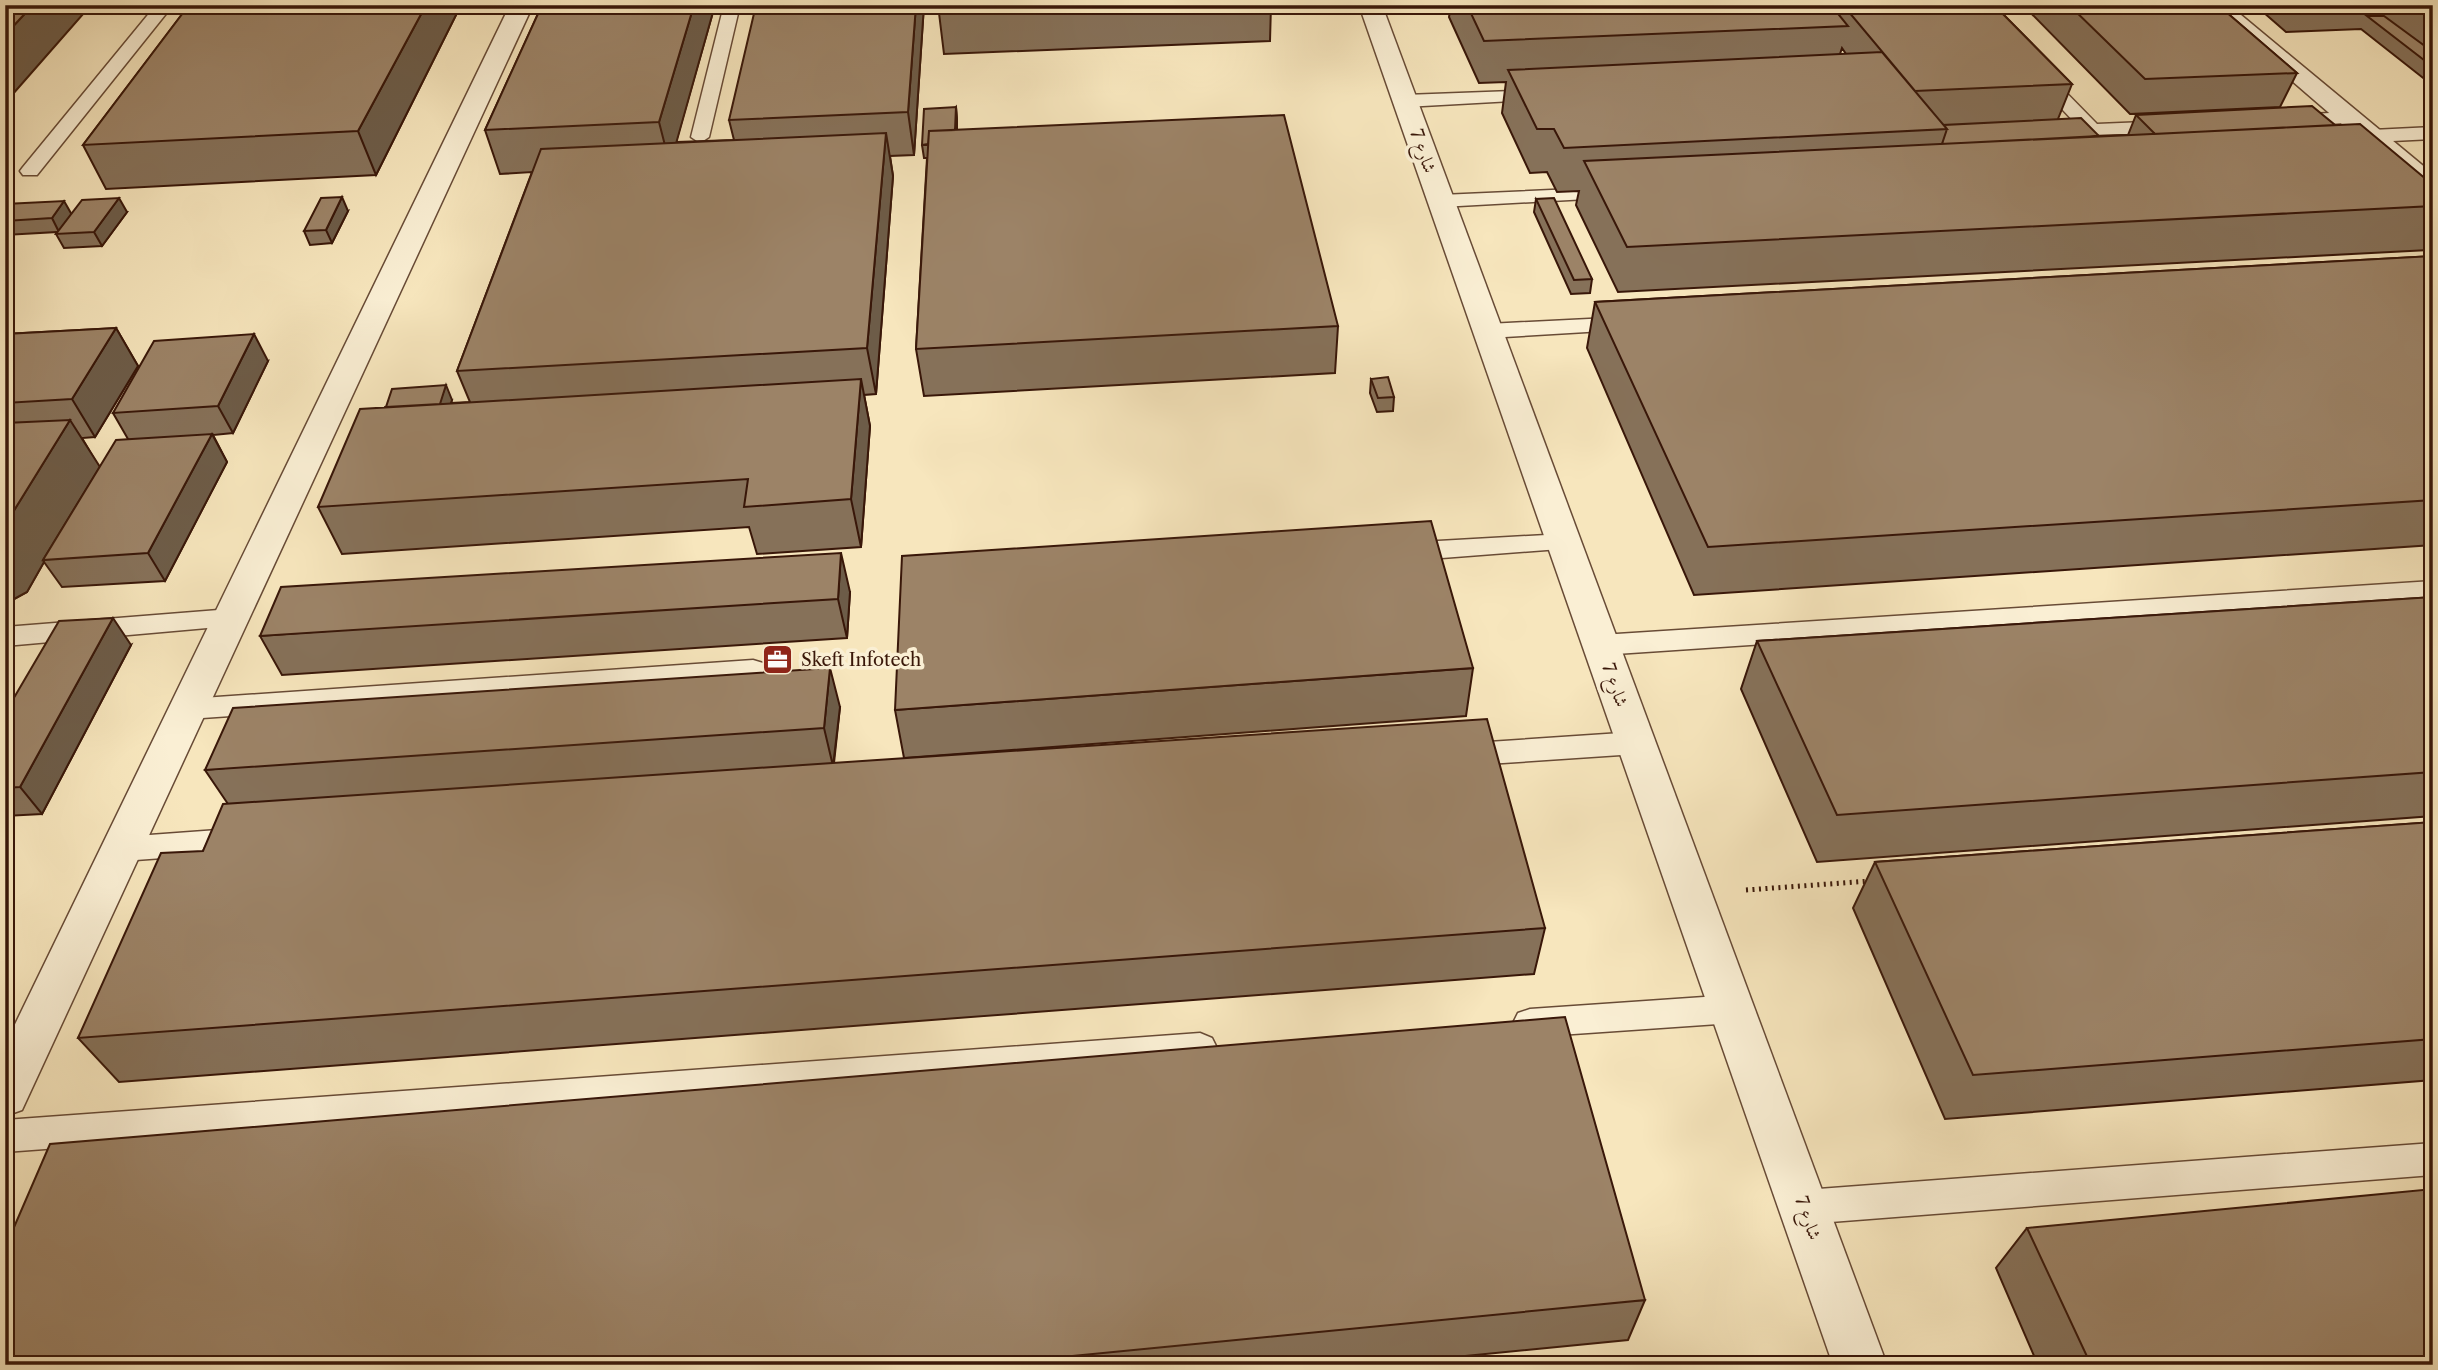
<svg xmlns="http://www.w3.org/2000/svg" width="2438" height="1370" viewBox="0 0 2438 1370" font-family="'Libre Caslon Text',Amiri,serif">
<style>
.lines{fill:none;stroke-linecap:round;stroke-linejoin:round}
.service-casing{stroke:#684b36;stroke-width:3}
.minor-casing{stroke:#684b36;stroke-width:3}
.tertiary-casing{stroke:#684b36;stroke-width:3}
.path{stroke:#391709;stroke-width:5;stroke-dasharray:2 4.5;stroke-linecap:butt}
.service{fill:#faefd4;fill-rule:evenodd}
.minor{fill:#faefd4;fill-rule:evenodd}
.tertiary{fill:#faefd4;fill-rule:evenodd}
.wall{fill:#867159;stroke:#391709;stroke-width:2;fill-rule:evenodd}
.shaded-wall{fill:#6d5c48;stroke:#391709;stroke-width:2}
.building{fill:#9c8367;stroke:#391709;stroke-width:2}
.labels{text-anchor:middle;dominant-baseline:central;stroke-width:7;stroke-linejoin:round;paint-order:stroke}
.street-label{font-size:18px;fill:#391709;stroke:#faefd4}
.poi-label{font-size:18px;fill:#391709;stroke:#faefd4;text-anchor:start}
</style>
<rect width="100%" height="100%" fill="#f7e6bd"/>
<filter id="stains"><feTurbulence type="fractalNoise" baseFrequency=".00286" numOctaves="4"/><feColorMatrix values="0 0 0 0 .2 0 0 0 0 .09 0 0 0 0 .02 0 0 0 .5 -.17"/></filter>
<radialGradient id="worn" r=".72"><stop offset=".6" stop-color="#630" stop-opacity="0"/><stop offset="1" stop-color="#630" stop-opacity=".3"/></radialGradient>
<g class="lines">
<defs>
<path id="service" d="M156 5H173L37 175H23L20 171 23 167Z
M724 5H740L709 137 700 143 691 137Z
M2038 69 2044 70 2097 124 2169 121 2178 127 2169 133 2048 136 2046 132 2048 128 2077 125 2029 74Z
M1543 90 1552 95 1549 99 1405 107 1396 101 1405 95Z
M2350 112 2357 114 2359 118 2357 122 2290 127 2281 121 2290 115Z
M2433 127V139L2372 142 2363 136 2372 130Z
M1617 187 1627 193 1624 197 1441 207 1431 201 1441 195Z
M1629 317 1640 324 1637 329 1488 338 1477 331 1488 324Z
M1564 534 1573 536 1577 542 1573 548 1403 561 1394 558 1390 552 1394 546 1403 543Z
M2433 581V599L1601 655 1591 652 1587 645 1591 638 1601 635Z
M231 609 241 611 244 618 241 625 5 646V627Z
M753 660 763 663 767 670 763 677 753 680 188 719 178 716 174 709 178 702 188 699Z
M1636 732 1646 735 1650 743 1646 751 1636 754 1458 766 1448 763 1443 755 1448 747 1458 744Z
M245 828 256 832 260 840 256 848 245 852 122 861 111 858 107 849 111 840 122 837Z
M1733 995 1745 999 1750 1009 1745 1019 1733 1023 1530 1037 1518 1033 1513 1023 1518 1013 1530 1009Z
M1200 1033 1212 1038 1217 1048 1212 1058 1200 1063 5 1152V1120Z
M2433 1143V1175L1805 1224 1792 1219 1787 1207 1792 1195 1805 1190Z"/>
<path id="minor" d="M510 5H533L22 1110 5 1116V1045Z
M2204 5H2229L2433 174V196L2423 194Z"/>
<path id="tertiary" d="M1359 5H1382L1887 1365H1833Z"/>
</defs>
<use href="#service" class="service-casing"/>
<use href="#minor" class="minor-casing"/>
<use href="#tertiary" class="tertiary-casing"/>
<path class="path" d="M1746 890 1870 881
M1744 1365 1795 1360"/>
<use href="#service" class="service"/>
<use href="#minor" class="minor"/>
<use href="#tertiary" class="tertiary"/>
</g>
<path class="wall" d="M189 5H461L376 175 106 189 83 145Z
M542 5H715L676 142 734 140 729 120 924 5 914 155 890 156 893 176 876 394 864 395 870 426 861 547 757 554 749 527 342 554 318 507 385 407 452 400 451 403 470 402 457 371 532 172 500 174 485 130Z
M940 5H1271L1270 41 944 54 939 13Z
M1451 5H1994L2072 84 2058 119 2099 136 2128 135 2136 115 2335 125 2433 185V244L2429 250 1618 292 1576 205 1579 191 1557 192 1547 172 1530 173 1502 113 1506 82 1479 83 1449 17ZM1842 48 1846 54H1840Z
M2023 5H2218L2297 73 2280 107 2130 114Z
M2255 5H2433V80L2427 81 2361 29 2286 32Z
M956 107 957 120V130L1338 326 1335 373 924 396 916 349 927 158H924L922 145Z
M1536 199 1592 279 1590 293 1571 294 1534 212Z
M5 204 72 214 127 212 102 246 64 248 56 234 58 232 5 235Z
M348 211 332 243 310 245 304 231Z
M2433 256V545L1694 595 1587 348 1595 302Z
M116 328 138 366 95 437 82 438 99 467 128 439 113 413 268 361 233 433 213 435 227 462 165 581 62 587 44 562 27 592 5 604V334Z
M1371 379 1394 397 1393 411 1377 412 1370 393Z
M850 592 847 638 282 675 260 636Z
M2433 597V816L1817 862 1741 689 1757 641Z
M131 645 42 814 5 816V713Z
M1473 668 1466 716 904 758 895 710Z
M840 707 834 763 1545 928 1534 974 119 1082 78 1038 203 851 228 804 205 770Z
M2433 822V1080L1945 1119 1853 908 1875 862Z
M2027 1228 2433 1365H2038L1996 1268Z
M1645 1300 1628 1340 1374 1365H5Z"/>
<path class="shaded-wall" d="M33 5H91L5 103V35Z
M426 5H461L376 175 358 131Z
M694 5H715L670 165 659 122Z
M916 5H924L914 155 908 112Z
M956 107 957 120 956 156 955 143Z
M886 133 893 176 876 394 867 348Z
M342 197 348 211 332 243 326 230Z
M119 198 127 212 102 246 94 232Z
M64 201 72 215 59 232 52 218Z
M116 328 138 366 95 437 72 399Z
M254 334 268 361 233 433 218 406Z
M861 379 870 426 861 547 851 499Z
M446 385 452 400 444 422 438 407Z
M70 420 100 467 43 560 44 562 27 592 5 604V525Z
M212 434 227 462 165 581 148 553Z
M841 553 850 592 847 638 838 599Z
M113 618 131 645 42 814 20 787Z
M830 668 840 707 833 766 824 728Z
M5 861 10 867 5 875Z"/>
<path class="building" d="M5 5H33L5 35Z
M189 5H426L358 131 83 145Z
M542 5H694L659 122 485 130Z
M756 5H916L908 112 729 120Z
M940 5H1126L939 13Z
M1467 5H1831L1848 26 1484 41Z
M1843 5H1994L2072 84 1915 91Z
M2069 5H2218L2297 73 2145 79Z
M2295 5H2363L2298 8Z
M2423 5H2433V12Z
M2367 16H2384L2433 52V67Z
M1882 52 1947 129 1564 148 1554 129H1537L1508 70Z
M2312 106 2335 125 2155 134 2136 115Z
M956 107 955 130 929 131 928 144 922 145 924 109Z
M1284 115 1338 326 916 349 929 131Z
M2081 118 2099 136 1942 144 1947 129 1944 125Z
M2360 124 2433 185V206L1627 247 1584 161Z
M886 133 867 348 457 371 541 149Z
M342 197 326 230 304 231 321 198Z
M119 198 94 232 56 234 82 200Z
M1554 198 1592 279 1574 280 1536 199Z
M64 201 52 218 5 221V204Z
M2433 256V500L1708 547 1595 302Z
M116 328 72 399 5 403V334Z
M254 334 218 406 113 413 154 341Z
M1388 377 1394 397 1378 398 1371 379Z
M861 379 851 499 744 507 748 479 318 507 360 409Z
M446 385 440 404 386 407 392 389Z
M70 420 5 525V423Z
M212 434 148 553 43 560 116 440Z
M1431 521 1473 668 895 710 902 556Z
M841 553 838 599 260 636 281 587Z
M2433 597V772L1837 815 1757 641Z
M113 618 20 787 5 788V713L59 621Z
M830 668 824 728 205 770 233 708Z
M1487 719 1545 928 78 1038 161 853 203 851 223 804Z
M2433 822V1039L1973 1075 1875 862Z
M1565 1017 1645 1300 981 1365H5V1248L50 1144Z
M2433 1189V1365H2091L2027 1228Z"/>
<defs>
<symbol id="office-square" viewBox="-11 -11 22 22"><rect x="-9" y="-9" width="18" height="18" rx="4" fill="#8f2418" stroke="#faefd4"/><path d="M-6-3h4V-5.5h4V-3h4V5H-6ZM-1-4.5V-3h2v-1.5ZM-6 0V1H6V0Z" fill="#fff"/></symbol>
</defs>
<g fill-rule="evenodd">
<use href="#office-square" x="760" y="642" width="35" height="35"/>
</g>
<g class="labels">
<g class="street-label">
<text transform="translate(1423 151) rotate(70)">شارع 7</text>
<text transform="translate(1615 685) rotate(70)">شارع 7</text>
<text transform="translate(1808 1218) rotate(70)">شارع 7</text>
</g>
<g class="poi-label">
<text x="801" y="660">Skeft Infotech</text>
</g>
</g>
<rect width="2438" height="1370" fill="none" stroke="#f7e6bd" stroke-width="28"/>
<rect x="7" y="7" width="2424" height="1356" fill="none" stroke="#391709" stroke-width="3.5"/>
<rect x="14" y="14" width="2410" height="1342" fill="none" stroke="#391709" stroke-width="2"/>
<rect width="100%" height="100%" filter="url(#stains)"/>
<rect width="100%" height="100%" fill="url(#worn)"/>
</svg>
